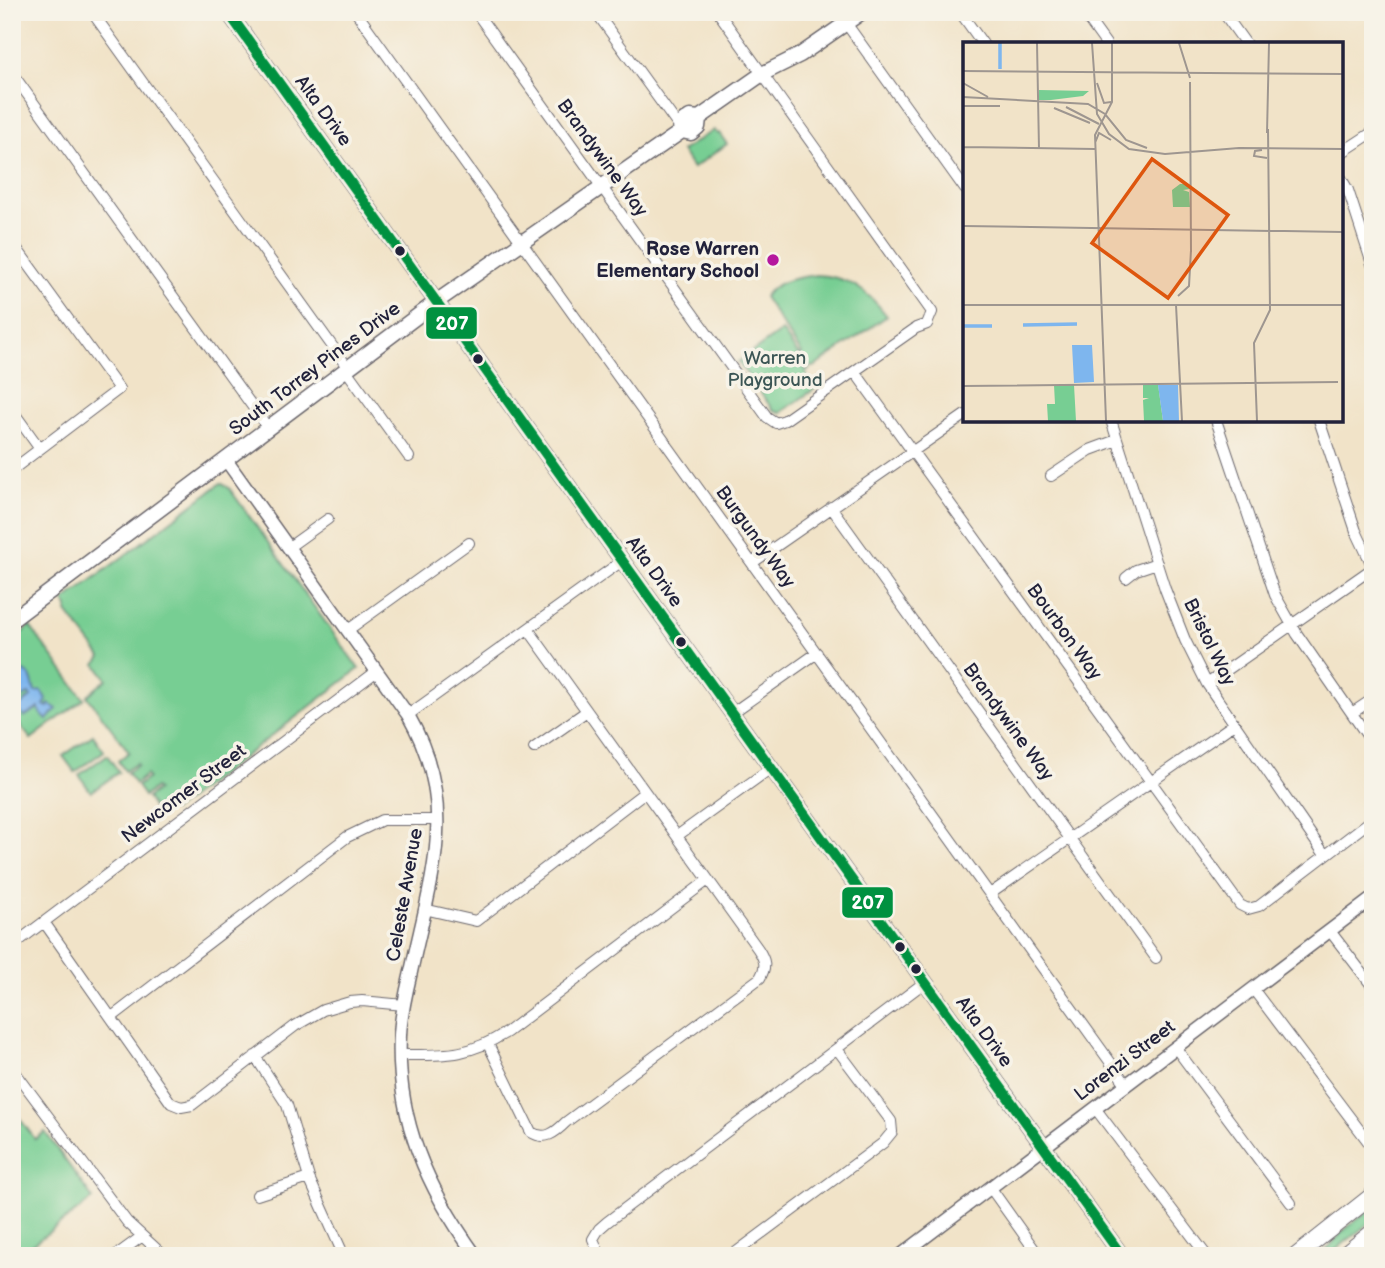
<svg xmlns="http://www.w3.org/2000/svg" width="1385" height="1268" viewBox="0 0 1385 1268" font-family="'Balsamiq Sans',sans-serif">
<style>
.green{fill:#77ce93;stroke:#4c7867;stroke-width:2}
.water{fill:#7eb6ee;stroke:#506c94;stroke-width:2}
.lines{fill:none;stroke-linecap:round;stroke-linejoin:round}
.minor-casing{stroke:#6a666c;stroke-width:12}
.tertiary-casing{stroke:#6a666c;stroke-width:15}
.secondary-casing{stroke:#6a666c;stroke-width:17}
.primary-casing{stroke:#6a666c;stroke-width:18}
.minor{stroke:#fff;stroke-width:10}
.tertiary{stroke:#fff;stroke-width:12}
.secondary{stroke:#fff;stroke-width:14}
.primary{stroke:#fff;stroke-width:16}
.bus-1-casing{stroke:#f7f3e8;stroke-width:16}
.bus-1{stroke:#009140;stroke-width:10}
.bus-dot{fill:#22223b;stroke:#f7f3e8;stroke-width:2.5}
.poi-dot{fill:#b5179e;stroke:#f7f3e8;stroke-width:2.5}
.labels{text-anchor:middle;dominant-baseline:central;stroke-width:7;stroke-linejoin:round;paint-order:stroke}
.street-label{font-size:19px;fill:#22223b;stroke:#f7f3e8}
.poi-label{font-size:19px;font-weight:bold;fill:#22223b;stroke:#f7f3e8;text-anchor:end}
.park-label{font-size:19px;fill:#3c5655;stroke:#f7f3e8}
.inset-river{fill:none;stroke:#7eb6ee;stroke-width:3.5}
.inset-road{fill:none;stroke:#9e9690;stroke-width:2}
.view{fill:#de560e;fill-opacity:0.15;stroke:#de560e;stroke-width:3.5}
.inset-edge{fill:none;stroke:#22223b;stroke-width:3.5}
.line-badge{stroke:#f7f3e8;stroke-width:2.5}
.badge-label{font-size:19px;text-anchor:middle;font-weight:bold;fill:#fff}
</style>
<rect width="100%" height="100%" fill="#f7f3e8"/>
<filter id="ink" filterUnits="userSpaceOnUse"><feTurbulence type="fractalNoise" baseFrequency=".0143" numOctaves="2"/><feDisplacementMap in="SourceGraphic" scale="14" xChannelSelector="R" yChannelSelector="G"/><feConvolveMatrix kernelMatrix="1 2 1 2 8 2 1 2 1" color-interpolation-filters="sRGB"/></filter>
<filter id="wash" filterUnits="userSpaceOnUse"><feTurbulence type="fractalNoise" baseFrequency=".00686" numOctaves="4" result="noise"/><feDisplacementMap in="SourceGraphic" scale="28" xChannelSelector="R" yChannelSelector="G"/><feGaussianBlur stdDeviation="1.57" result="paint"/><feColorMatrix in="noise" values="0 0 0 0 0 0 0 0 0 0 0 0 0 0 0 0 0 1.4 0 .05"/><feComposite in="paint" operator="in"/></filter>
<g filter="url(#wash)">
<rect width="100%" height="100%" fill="#f1e3c8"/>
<path class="green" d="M714 130 717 134 719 133 727 144 693 168 681 151Z
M816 275C848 276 868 291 887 316L814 367 806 366 800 356 802 354 764 297C774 281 799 277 816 275Z
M782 331 798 354 797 357 805 369 809 370 805 373 816 388 780 413 773 410 738 362Z
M221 483 229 488 359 669 173 811 165 801 154 809 147 798 157 790 155 788 144 796 137 786 148 778 146 775 135 784 127 773 138 765 137 763 125 771 118 761 129 752 87 696 107 679 96 664 101 657 67 612 68 607 64 601Z
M29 625 84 699 31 739 12 715V639L26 630Z
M93 735 104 751 75 772 63 756Z
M107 755 119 772 91 792 79 775Z
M12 1108 35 1139 45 1132 93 1199 17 1256H12Z
M1373 1207V1220L1328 1256H1321L1343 1231Z"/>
<path class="water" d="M16 670C33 670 31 680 35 692L41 691 47 700 44 705 48 707 49 704 57 709 47 720 40 713 39 708 24 717 17 708 31 697 29 694 20 698 12 696V671Z"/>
</g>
<g filter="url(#ink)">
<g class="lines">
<defs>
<path id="minor" d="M92 12 348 368
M356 12 1126 1084
M476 12 767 417 776 423 785 420 916 328 927 324 932 312 718 12
M596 12 682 131
M838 12 965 189
M960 12 983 44
M1083 12 1106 44
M1223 12 1246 44
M12 73 268 428
M1341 153 1373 132
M1341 178 1348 190 1373 267
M12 242 119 389 12 470
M346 370 409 457
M855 372 1240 905 1248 909 1259 906 1373 819
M12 410 40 449
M1111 420 1165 589 1185 640 1207 684 1325 855
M1216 420 1275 595 1297 634 1373 744
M1319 420 1356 531 1373 567
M1051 476 1090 450 1117 440
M831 507 1156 958
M289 547 328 519
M752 563 965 415
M1126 578 1136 570 1157 563
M348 630 469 543
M1207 684 1373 568
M732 713 817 653
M1352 713 1373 699
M408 715 622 561
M534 748 587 711
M677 836 771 768
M990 894 1234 724
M424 909 476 921 645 792
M44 922 171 1103 181 1107 192 1105 295 1026 323 1010 350 1002 362 1001 404 1005
M1330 931 1373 987
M12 946 377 671
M1253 989 1370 1144
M112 1017 347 837 382 820H438
M488 1044 531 1132C545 1141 555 1133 566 1122L760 978C767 966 765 960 758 949L528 629
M1175 1047 1291 1203
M401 1055C446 1055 467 1057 507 1032L708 880
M255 1056 287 1105 309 1178 344 1256
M12 1068 127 1222 164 1256
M1095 1108 1207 1256
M990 1187 1039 1256
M257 1195 309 1178
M115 1256 141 1237
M600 1256 593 1239 599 1229 607 1222 925 982
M731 1256 883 1143 892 1132 891 1121 837 1049"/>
<path id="tertiary" d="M226 460 408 715C460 806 431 877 411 972 406 993 401 1013 400 1035 396 1120 427 1188 476 1256
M900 1256 1373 898"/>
<path id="secondary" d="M228 12 1122 1256
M682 131 683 122 690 117 699 118 762 74 800 55 862 12
M12 620 436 302 682 131 691 133 698 127 699 118"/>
<path id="primary" d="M1296 1256 1373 1195
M1343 1256 1373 1232"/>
</defs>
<use href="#minor" class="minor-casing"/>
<use href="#tertiary" class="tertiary-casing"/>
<use href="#secondary" class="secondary-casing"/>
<use href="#primary" class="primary-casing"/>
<use href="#minor" class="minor"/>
<use href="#tertiary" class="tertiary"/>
<use href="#secondary" class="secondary"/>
<use href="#primary" class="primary"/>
<defs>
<path id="bus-1" d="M228 12 1122 1256"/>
</defs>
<use href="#bus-1" class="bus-1-casing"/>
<use href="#bus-1" class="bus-1"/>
</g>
</g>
<g class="bus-dot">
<circle cx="400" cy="251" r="6"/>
<circle cx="478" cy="359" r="6"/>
<circle cx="681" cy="642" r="6"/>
<circle cx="900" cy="947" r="6"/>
<circle cx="916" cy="969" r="6"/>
</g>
<circle class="poi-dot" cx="773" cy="260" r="7"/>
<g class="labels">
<g class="street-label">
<text transform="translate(323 111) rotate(54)">Alta Drive</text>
<text transform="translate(602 158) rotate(54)">Brandywine Way</text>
<text transform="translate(315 369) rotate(-37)">South Torrey Pines Drive</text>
<text transform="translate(755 537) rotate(54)">Burgundy Way</text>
<text transform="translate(654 572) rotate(54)">Alta Drive</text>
<text transform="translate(1064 632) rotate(54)">Bourbon Way</text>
<text transform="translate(1209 642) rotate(64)">Bristol Way</text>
<text transform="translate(1008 722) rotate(54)">Brandywine Way</text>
<text transform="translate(184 794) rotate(-37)">Newcomer Street</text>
<text transform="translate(405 895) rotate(-80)">Celeste Avenue</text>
<text transform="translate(984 1032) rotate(54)">Alta Drive</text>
<text transform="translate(1125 1061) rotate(-37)">Lorenzi Street</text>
</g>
<g class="poi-label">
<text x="759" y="249">Rose Warren<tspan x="759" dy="22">Elementary School</tspan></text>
</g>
<g class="park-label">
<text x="775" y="358">Warren<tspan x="775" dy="22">Playground</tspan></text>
</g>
</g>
<g transform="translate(963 42)">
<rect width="380" height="380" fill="#f1e3c8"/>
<path d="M76 48 126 49 120 54 88 58H76ZM217 142H226L227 147 220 148 226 150 227 165H210L209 148ZM180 342H195L200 379H181L180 358 186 356H180ZM91 343H111L113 379H85L84 362H92Z" fill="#77ce93"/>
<path d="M109 303H129L131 340 111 341ZM195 343H215L216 379H200Z" fill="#7eb6ee"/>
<path class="inset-river" d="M37 1V27M60 283 114 282M0 284H29"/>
<path class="inset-road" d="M74 1 76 107M129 1 134 72 146 92 166 107 202 112 276 106 380 107M216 1 227 36M0 29 380 32M227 40 228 210M0 41 25 55M134 41 141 61 148 60M0 55 125 62 142 72 163 98 184 106M0 64H37M103 65 136 82M91 66 127 81M0 68V135M304 91 306 1M132 101 136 91 148 98M0 105 132 107M299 108 292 109 291 114 304 116M0 184 380 190M215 254 226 244 228 208M0 263H380M213 263 219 379M0 344 375 340M143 379 132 93 149 60V1M294 379 291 301 307 268 305 87"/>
<path class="view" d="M189 117 265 173 205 256 129 201Z"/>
<rect width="380" height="380" class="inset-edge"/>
</g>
<g class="line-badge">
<rect x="425" y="306" width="53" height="34" rx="7" fill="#009140"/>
<rect x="841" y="886" width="53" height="33" rx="7" fill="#009140"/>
</g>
<g class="badge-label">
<text x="452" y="330">207</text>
<text x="868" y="909">207</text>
</g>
<rect width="1385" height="1268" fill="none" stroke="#f7f3e8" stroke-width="42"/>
</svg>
